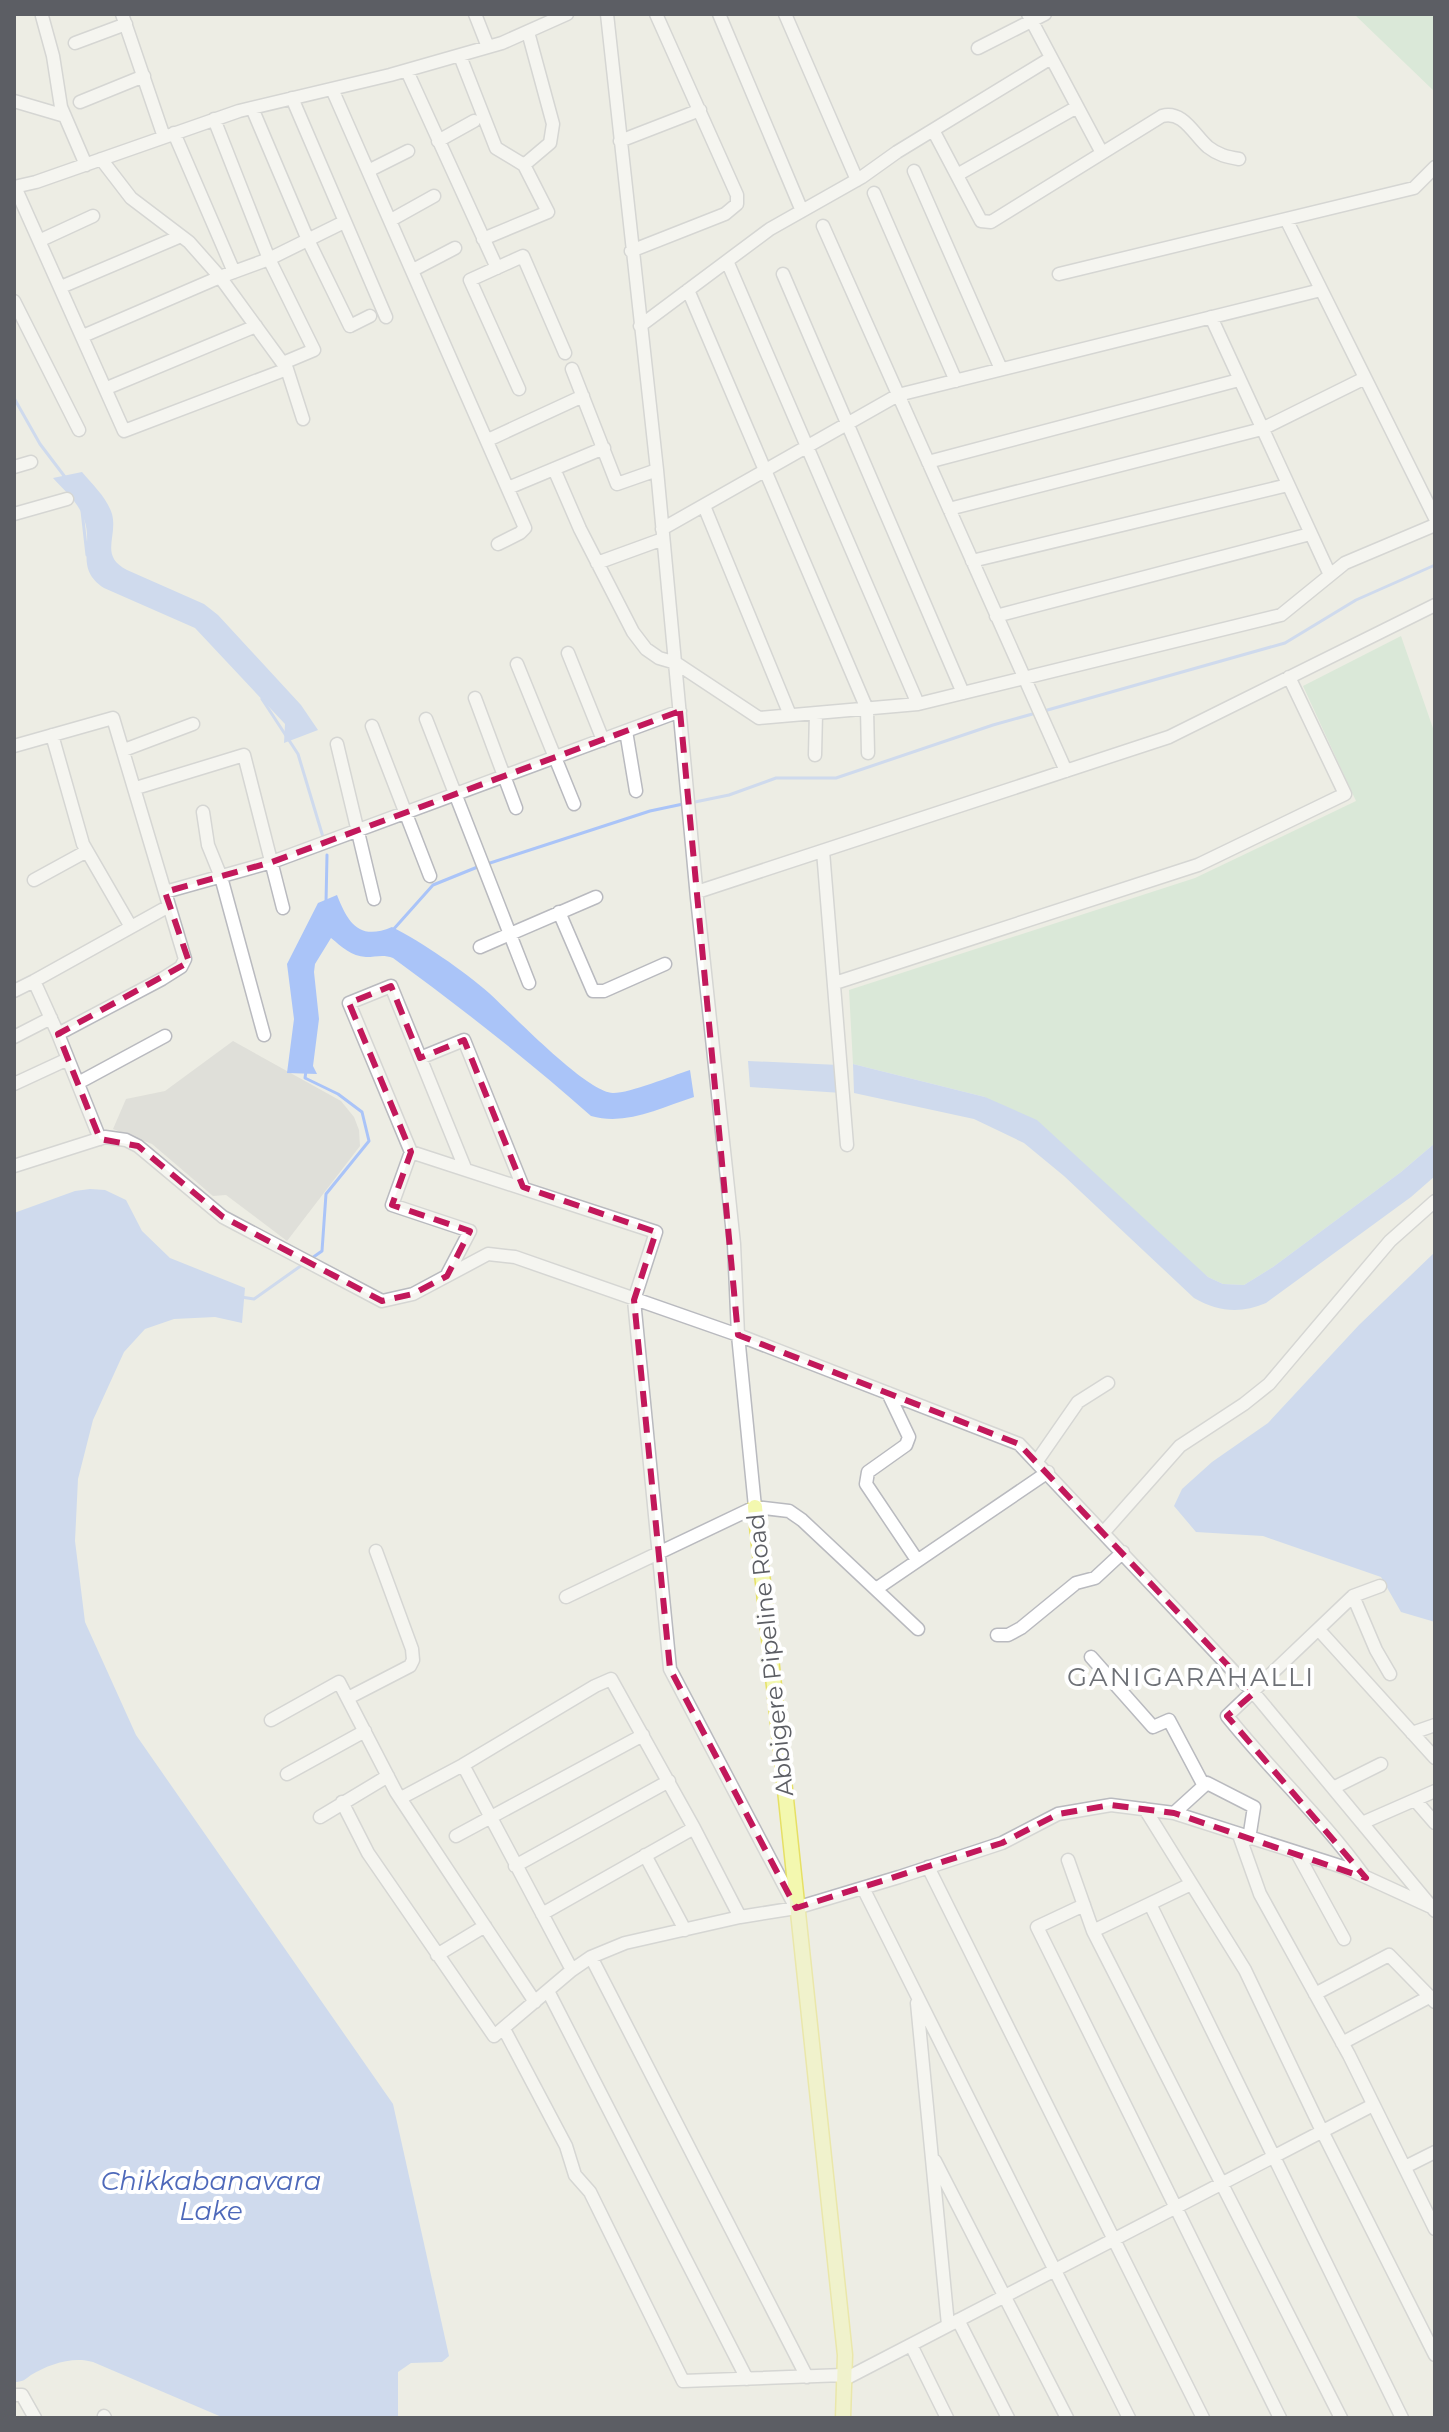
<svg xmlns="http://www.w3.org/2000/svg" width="1449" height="2432" viewBox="0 0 1449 2432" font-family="Montserrat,sans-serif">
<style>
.industrial{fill:#dfdfd9}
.green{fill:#c3e3ca}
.water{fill:#aac4f8}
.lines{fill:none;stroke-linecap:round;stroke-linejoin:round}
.stream{stroke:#aac4f8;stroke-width:3}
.minor-casing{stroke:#b9babf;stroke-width:15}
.major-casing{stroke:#e6e065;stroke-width:17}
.minor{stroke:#fff;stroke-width:12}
.major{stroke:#f3f8af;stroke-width:14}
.marked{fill:none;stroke:#c2185b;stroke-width:6;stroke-dasharray:16 10;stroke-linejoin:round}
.labels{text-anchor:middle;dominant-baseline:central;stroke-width:8;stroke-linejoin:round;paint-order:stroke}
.street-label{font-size:24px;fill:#5c5e64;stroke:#fff}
.neighbourhood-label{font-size:26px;letter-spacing:2px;fill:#6d7076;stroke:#fff}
.water-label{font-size:26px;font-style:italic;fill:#4e69ba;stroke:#fff}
</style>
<rect width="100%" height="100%" fill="#edede4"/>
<path class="industrial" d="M233 1041 341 1101 354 1117 359 1130 360 1146 287 1241 226 1195 213 1196 152 1144 113 1129 126 1099 165 1091Z"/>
<path class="green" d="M1354 14H1435V92Z
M1401 636 1435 734V1143L1401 1172 1273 1267 1244 1285 1223 1284 1208 1277 985 1097 853 1064 849 990 1195 878 1356 801 1303 686Z"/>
<path class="water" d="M82 472C93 485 107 498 112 514 118 537 99 556 127 570L204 604 218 615 301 705 318 730 284 743 285 724 195 628 104 588C74 568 94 546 84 519 79 503 64 490 53 478Z
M337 895C348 923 359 941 392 927 422 942 464 971 489 993 511 1013 586 1092 613 1093 631 1093 671 1076 690 1070L694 1097C660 1108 626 1126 591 1116 528 1060 460 1007 393 958 383 954 376 957 366 957 351 956 342 947 331 938L315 964 314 972 319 1019 313 1066 317 1074 287 1073 294 1019 287 964 318 903Z
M748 1061 839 1065 842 1093 750 1087Z
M853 1064 985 1097 1037 1120 1208 1277 1223 1284 1244 1285 1273 1267 1401 1172 1435 1143V1176L1411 1197 1266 1303C1241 1314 1218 1312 1194 1298L1064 1176 1024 1143 974 1119 854 1093Z
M90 1189 105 1190 126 1200 142 1231 170 1258 245 1288 242 1323 215 1317 174 1319 145 1329 124 1352 93 1420 78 1479 75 1541 85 1622 136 1735 393 2104 449 2356 442 2362 411 2363 398 2372V2418H224L93 2362C73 2356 49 2364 31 2375 24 2380 23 2382 14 2382V1213L75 1191Z
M1435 1252V1622L1401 1612 1381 1577 1263 1536 1196 1532 1174 1506 1182 1489 1212 1462 1268 1423 1359 1325Z"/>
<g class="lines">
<path class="stream" d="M14 398 40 444 65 477
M82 511 87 555
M262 699 298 754 323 837
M1044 711 1285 643 1356 600 1435 565
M690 803 729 795 776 778H836L993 725 1036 713
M487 864 650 811 683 804
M326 903 327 855
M392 931 433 885 480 866
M306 1071 305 1078 338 1094 362 1112 369 1141 326 1194 322 1251 312 1258
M241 1297 254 1299 302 1265"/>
<defs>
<path id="minor" d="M122 14 164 137
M475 14 488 47
M607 14 657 470 697 898 734 1244 738 1335 755 1507
M719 14 802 211
M785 14 857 180
M1028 14 1102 153
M42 16 53 56 61 107 86 165
M75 43 126 24
M978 48 1045 14
M460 56 496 148 524 165 548 212 483 239
M407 71 497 268
M332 89 525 528 520 533 498 544
M292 98 386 317
M14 101 65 116
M80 102 144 76
M252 108 308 240 350 326 370 316
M933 130 981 221 991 222 1162 116C1183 110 1194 135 1208 147 1218 155 1227 157 1239 159
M174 133 234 272
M438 141 474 121
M620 141 700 110
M524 165 550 143 553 124 528 32
M368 171 408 151
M914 171 1001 369
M957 175 1077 107
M14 187 36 182 239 111 390 75 502 43 567 14
M15 187 124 431 287 369 220 277 189 242 131 198 101 159
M874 193 956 381
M1286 219 1435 518
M391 220 434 196
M823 226 1066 771
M41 240 93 216
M631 251 725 214 737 204V195L656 14
M727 261 770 229 862 177 897 152 1051 58
M413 270 455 248
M783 274 963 693
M1059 274 1414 188 1435 167
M61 287 181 236
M688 290 867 709 868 753
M14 301 79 430
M1211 317 1330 575
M83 336 220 277 269 259 214 119
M283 363 314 350 269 259 344 222
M287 369 303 419
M572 369 617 484 657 470
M107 388 256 326
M519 389 470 280 523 256 565 353
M488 440 583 396
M928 462 1239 380
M14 467 31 462
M554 469 580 529 633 632 646 649 659 658 676 663 759 718 918 704 727 261 640 326
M508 488 604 448
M704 506 790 715
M949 509 1262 429 1365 378
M14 514 67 499
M662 529 898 395 1321 290
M972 561 1288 485
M597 563 663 539
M996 616 1310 534
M568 653 603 740
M517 664 574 804
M475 698 516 808
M918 704 1281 615 1345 563 1435 525
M426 719 529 983
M372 726 430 876
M626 731 636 791
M52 735 83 844 131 927
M337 744 374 899
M14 746 113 718 185 959 181 967 162 979 58 1034 100 1139
M124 750 193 724
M815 755 816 713
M136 788 244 755 283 908
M203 812 208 845 221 877 264 1035
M823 851 847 1145
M34 880 87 851
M165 892 272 862 680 711
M697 892 1169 737 1435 605
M559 912 593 991H604L665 964
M480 947 596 897
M835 983 1198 865 1345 794 1289 677
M14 991 34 981
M58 1034 34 981 169 906
M14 1037 51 1018
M420 1058 464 1040 523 1187
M78 1083 165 1036
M14 1084 68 1059
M411 1152 349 1003 391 986 465 1168
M14 1166 105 1137 126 1140 138 1146 223 1217 382 1301 413 1294 488 1254 515 1257 738 1335 1019 1444 1254 1693 1435 1911
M448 1273 470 1231 392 1205 411 1152 656 1232 634 1300 670 1669 796 1908
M888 1393 909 1437 906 1445 868 1472 866 1484 917 1560
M1037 1461 1078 1402 1108 1383
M1103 1533 1180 1446 1244 1404 1269 1384 1390 1241 1435 1201
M876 1589 1048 1472
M1353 1596 1376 1650 1390 1674
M566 1597 755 1507 789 1511 802 1520 918 1629
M1319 1630 1435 1758
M997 1635H1008L1021 1628 1076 1583 1095 1578 1123 1552
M1091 1657 1153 1727 1169 1720 1204 1786
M348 1698 410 1666 413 1660 412 1649 376 1551
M271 1720 339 1682 396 1792 535 2002
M1412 1733 1435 1725
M463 1765 595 1686 611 1679 694 1828 740 1917
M287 1774 365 1731
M1333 1788 1381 1764
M401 1798 463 1765 572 1970
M1415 1800 1435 1823
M342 1802 368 1853 494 2036 572 1970 591 1957 625 1943 740 1917 796 1908 899 1877 1002 1843 1058 1814 1111 1805 1174 1813 1346 1868 1429 1906
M1145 1809 1245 1970 1322 2131 1435 2355
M1174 1813 1207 1783 1254 1807 1249 1839
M320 1817 388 1776
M1362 1823 1435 1791
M1239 1835 1260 1894 1349 2055 1435 2229
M456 1836 643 1735
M1297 1853 1344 1939
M645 1855 685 1930
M1068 1860 1093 1931 1341 2418
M515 1866 669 1781
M928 1867 1203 2418
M1364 1876C1323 1819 1271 1771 1227 1716L1353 1596 1380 1586
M863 1888 1129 2418
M1150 1904 1402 2418
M1084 1905 1037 1927 1280 2418
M542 1914 694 1828
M1093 1931 1191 1884
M437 1955 485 1926
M591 1957 807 2377
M548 1991 747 2379
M1315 1994 1389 1955 1435 2002
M917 2003 948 2325
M504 2029 566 2146 575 2175 590 2192 683 2381 844 2375
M1342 2043 1429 1997
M935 2161 1067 2418
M1405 2167 1435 2152
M958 2320 1008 2418
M912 2347 947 2418
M843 2380 1373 2105
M14 2395H22L35 2418
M104 2416 105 2418"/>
<path id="major" d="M755 1507 845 2355 843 2418"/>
</defs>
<use href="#minor" class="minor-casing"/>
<use href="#major" class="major-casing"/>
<use href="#minor" class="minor"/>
<use href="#major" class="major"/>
</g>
<path d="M0 0H1449V2432H0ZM680 711 738 1335 1019 1444 1254 1693 1227 1716 1366 1878 1174 1813 1111 1805 1058 1814 1002 1843 796 1908 670 1669 634 1300 656 1232 523 1187 464 1040 420 1058 391 986 349 1003 411 1152 392 1205 470 1231 447 1276 413 1294 382 1301 223 1217 138 1146 100 1139 58 1034 189 962 165 892 272 862Z" fill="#edede4" fill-opacity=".55" fill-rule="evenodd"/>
<path class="marked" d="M680 711 738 1335 1019 1444 1254 1693 1227 1716 1366 1878 1174 1813 1111 1805 1058 1814 1002 1843 796 1908 670 1669 634 1300 656 1232 523 1187 464 1040 420 1058 391 986 349 1003 411 1152 392 1205 470 1231 447 1276 413 1294 382 1301 223 1217 138 1146 100 1139 58 1034 189 962 165 892 272 862Z"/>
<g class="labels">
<g class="street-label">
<text transform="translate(770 1655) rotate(-96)">Abbigere Pipeline Road</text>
</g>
<g class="neighbourhood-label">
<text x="1191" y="1677">GANIGARAHALLI</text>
</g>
<g class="water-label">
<text x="211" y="2181">Chikkabanavara<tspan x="211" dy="30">Lake</tspan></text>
</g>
</g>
<rect width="1449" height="2432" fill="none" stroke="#5c5e64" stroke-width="32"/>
</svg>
